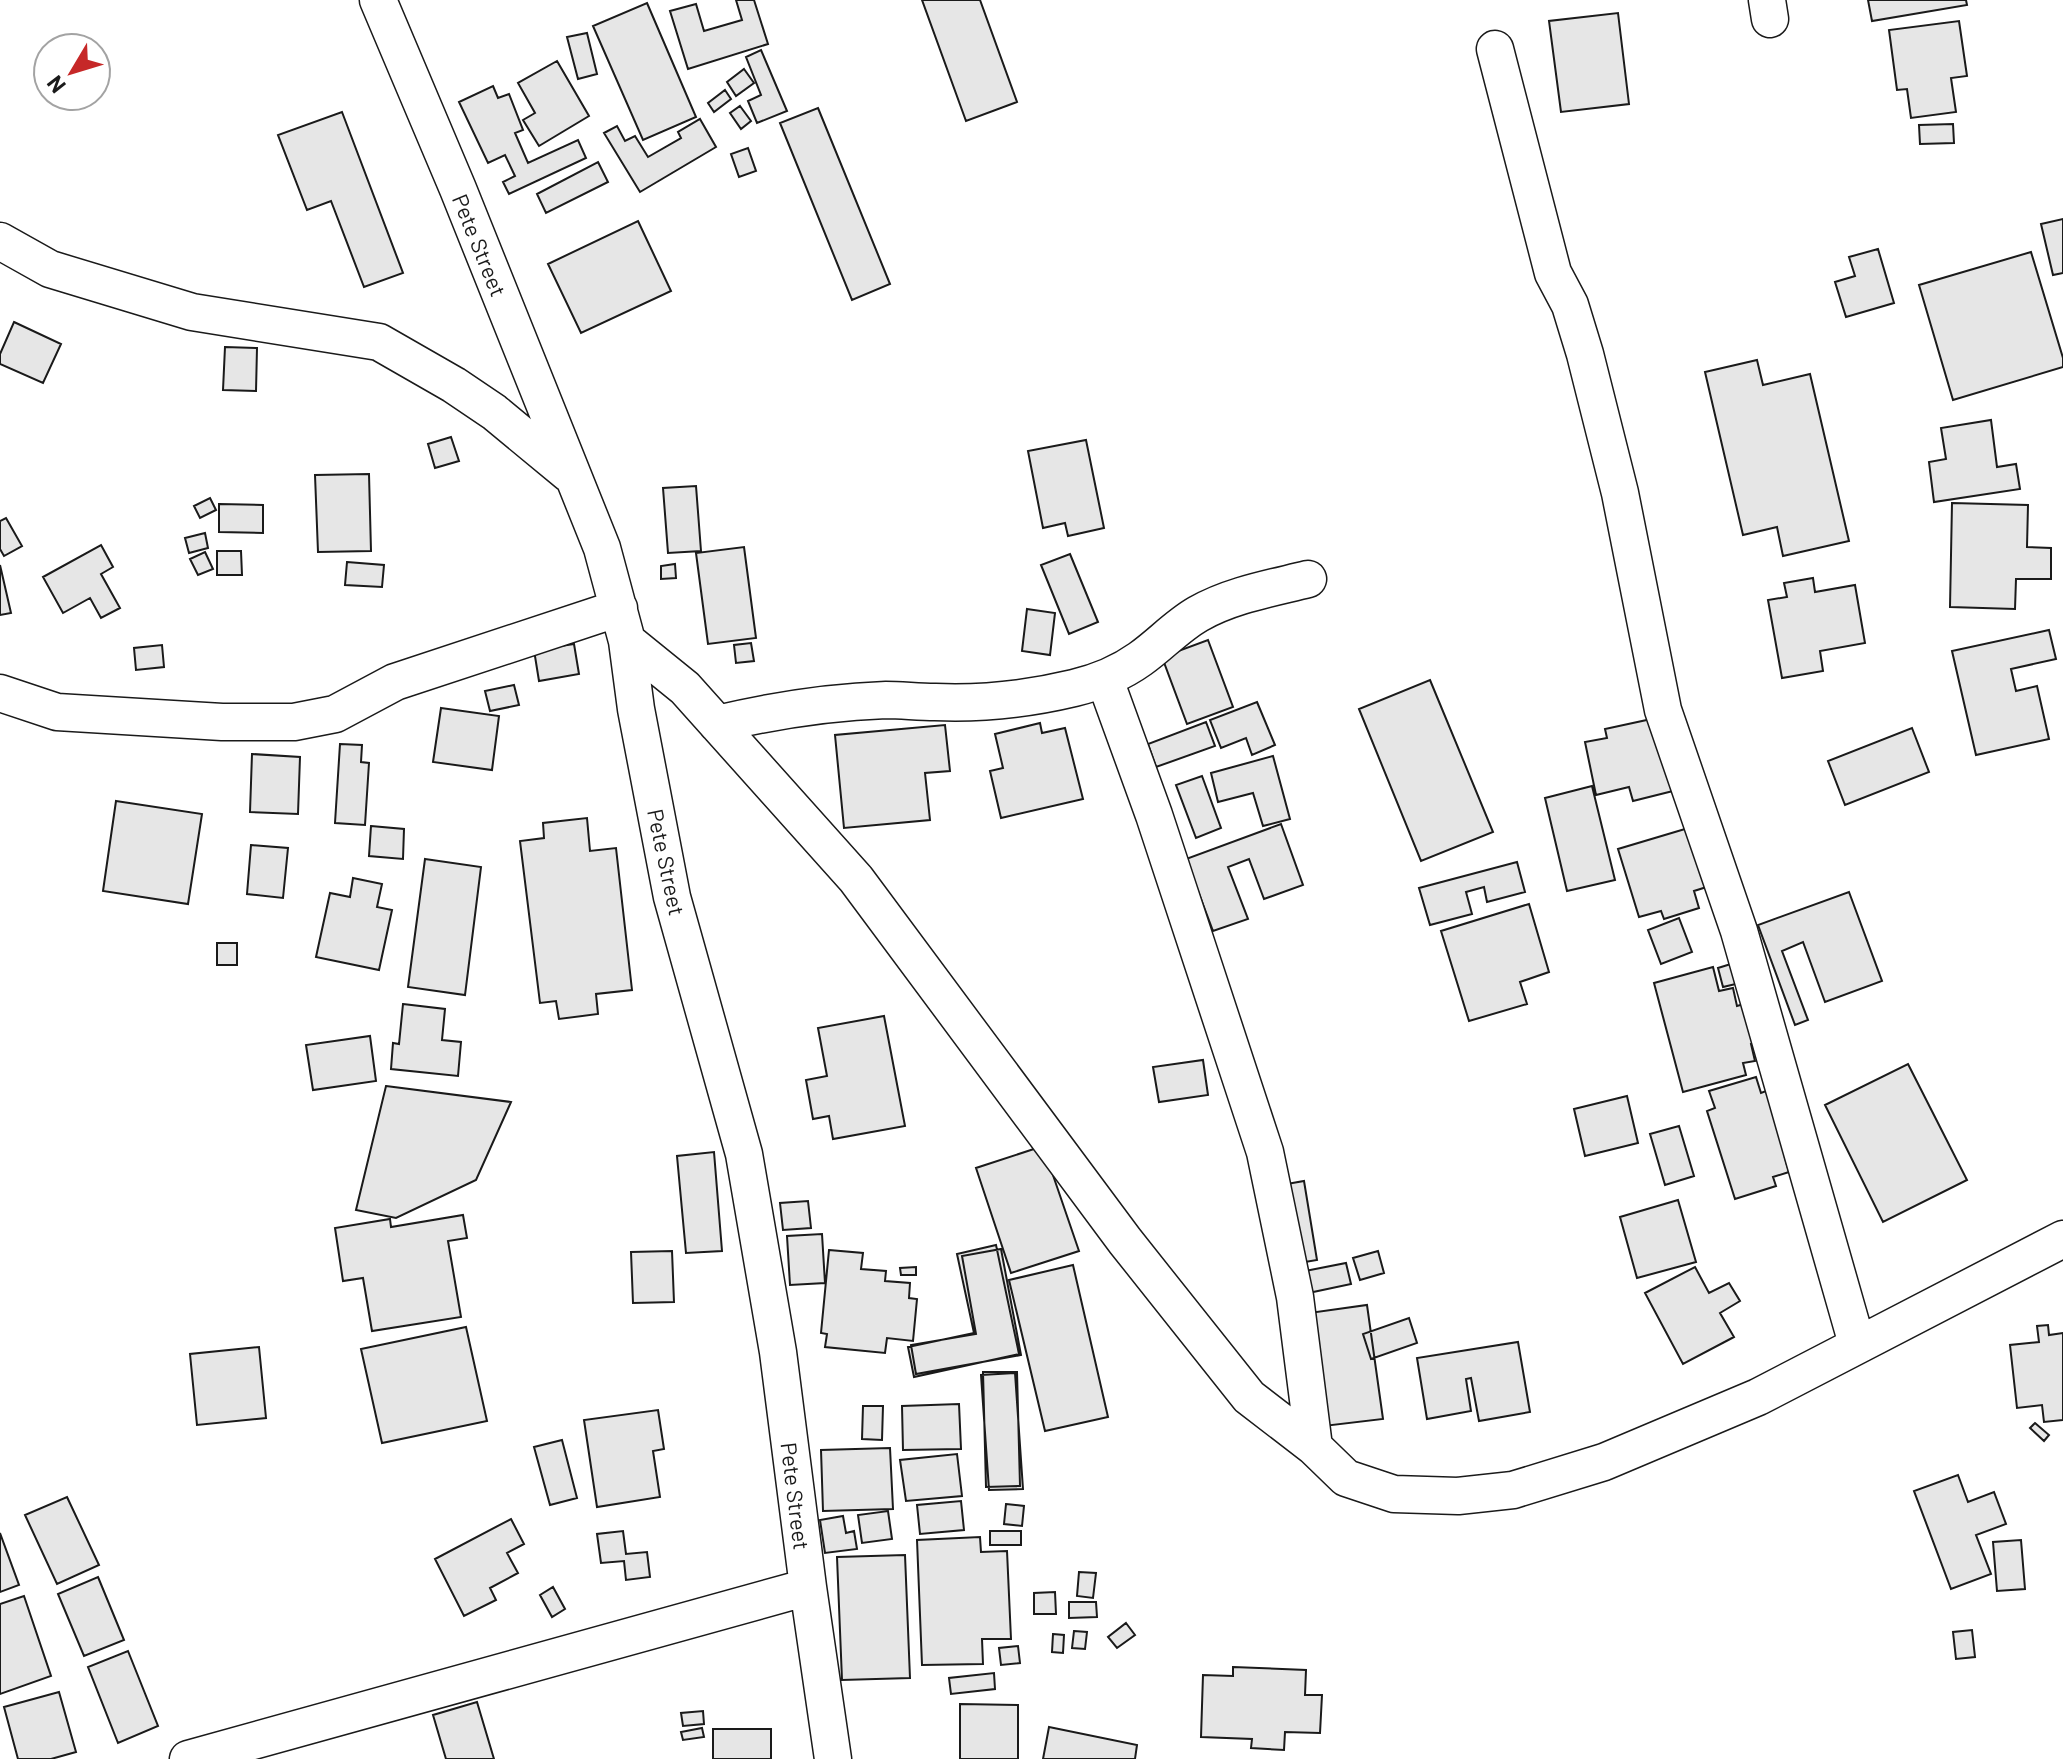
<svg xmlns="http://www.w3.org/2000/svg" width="2063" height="1759" viewBox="0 0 2063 1759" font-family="Barlow,sans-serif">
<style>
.building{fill:#e6e6e6;stroke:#1a1a1a;stroke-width:2}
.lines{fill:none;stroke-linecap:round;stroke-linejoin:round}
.street-casing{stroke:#1a1a1a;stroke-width:39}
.street{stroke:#fff;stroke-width:36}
.labels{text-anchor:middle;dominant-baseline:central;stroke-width:6;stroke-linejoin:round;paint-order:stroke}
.street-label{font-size:22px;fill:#1a1a1a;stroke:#fff}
</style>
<rect width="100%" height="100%" fill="#fff"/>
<path class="building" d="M736 0H754L768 44 688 69 670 11 696 4 704 31 742 20Z
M922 0H980L1017 102 966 121Z
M1868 0H1966L1967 5 1872 21Z
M647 3 696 117 643 140 593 26Z
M1618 13 1629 104 1561 112 1549 21Z
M1959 21 1967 76 1951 78 1956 112 1911 118 1907 89 1897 90 1889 30Z
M587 33 597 74 578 79 567 37Z
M761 50 787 111 757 123 748 101 761 95 746 57Z
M557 61 589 116 539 146 523 120 535 113 518 83Z
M744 69 754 83 736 96 727 82Z
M493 86 498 98 509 94 523 130 515 133 528 163 578 140 586 158 509 194 503 182 515 176 505 155 488 163 459 102Z
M725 90 731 99 714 112 708 103Z
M740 106 751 121 741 129 730 113Z
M818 108 890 284 852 300 780 123Z
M342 112 403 273 364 287 331 201 307 210 278 135Z
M700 119 716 147 640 192 604 133 617 126 625 141 635 136 648 157 681 138 678 132Z
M1953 124 1954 143 1920 144 1919 125Z
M748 148 756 171 739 177 731 154Z
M598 162 608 182 546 213 537 194Z
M2063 219V273L2053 275 2041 224Z
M638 221 671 291 581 333 548 264Z
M1878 249 1894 303 1846 317 1835 282 1855 276 1849 257Z
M2031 252 2063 358V367L1953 400 1919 285Z
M14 322 61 344 43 383 0 364V354Z
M225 347 257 348 256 391 223 390Z
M1757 360 1763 385 1810 374 1849 541 1783 556 1777 527 1743 535 1705 372Z
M1991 420 1997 467 2016 464 2020 489 1934 502 1929 462 1946 459 1941 428Z
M451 437 459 461 435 468 428 444Z
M1086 440 1104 528 1068 536 1065 523 1043 528 1028 451Z
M369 474 371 551 318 552 315 475Z
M696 486 701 551 668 553 663 488Z
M210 498 216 510 200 518 194 506Z
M1952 503 2028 505 2027 547 2051 548V579H2016L2015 609 1950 607Z
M219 504 263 505V533L219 532Z
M6 518 22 546 4 556 0 549V521Z
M205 533 208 548 189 553 185 538Z
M101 545 113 567 101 574 120 608 101 618 90 598 63 613 43 577Z
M744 547 756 638 708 644 696 553Z
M217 551H241L242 575H217Z
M205 552 213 569 198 575 190 559Z
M1070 554 1098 622 1069 634 1041 565Z
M347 562 384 565 382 587 345 585Z
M675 564 676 578 661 579V566Z
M0 565 11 613 0 615Z
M1813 578 1815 592 1855 585 1865 643 1820 651 1823 671 1782 678 1768 600 1787 597 1784 583Z
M1027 609 1055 613 1050 655 1022 651Z
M2049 630 2056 659 2011 669 2016 691 2037 686 2049 739 1976 755 1952 651Z
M1208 640 1233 707 1187 724 1162 657Z
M751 643 754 661 736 663 734 645Z
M574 644 579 674 539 681 534 650Z
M162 645 164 667 136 670 134 648Z
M1430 680 1493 832 1421 861 1359 709Z
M514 685 519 705 490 711 485 691Z
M1257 702 1275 745 1252 755 1246 738 1221 748 1210 720Z
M441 708 499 716 492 770 433 762Z
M1656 718 1673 791 1633 801 1629 787 1596 795 1585 742 1607 738 1605 729Z
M1206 722 1215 746 1156 767 1148 744Z
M1040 723 1042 733 1065 728 1083 799 1001 818 990 771 1003 768 995 734Z
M945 725 950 771 925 773 930 820 844 828 835 735Z
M1912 728 1929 772 1845 805 1828 761Z
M340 744 362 745 361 762 369 763 365 825 335 823Z
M252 754 300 757 298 814 250 812Z
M1273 756 1290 819 1263 826 1253 793 1218 802 1211 773Z
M1202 776 1221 828 1196 838 1176 785Z
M1592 786 1615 880 1567 891 1545 798Z
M116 801 202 814 188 904 103 891Z
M587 818 590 851 616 848 632 990 596 994 598 1014 559 1019 556 1001 540 1003 520 841 544 838 543 823Z
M1281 824 1303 885 1264 899 1249 859 1228 867 1248 919 1213 931 1186 859Z
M371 826 404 829 403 859 369 856Z
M1695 826 1713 885 1694 891 1699 908 1664 919 1661 911 1639 917 1618 849Z
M251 845 288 848 283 898 247 894Z
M425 859 481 867 465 995 408 987Z
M1517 862 1525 892 1487 902 1484 887 1466 892 1472 914 1430 925 1419 888Z
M353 878 382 884 377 907 392 910 379 970 316 957 330 893 350 897Z
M1849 892 1882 981 1825 1002 1803 942 1782 951 1808 1020 1795 1025 1758 925Z
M1529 904 1549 972 1520 982 1527 1004 1469 1021 1441 931Z
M1679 918 1692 952 1661 964 1648 930Z
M217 943H237V965H217Z
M1734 963 1740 983 1723 987 1718 968Z
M1713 967 1719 991 1733 988 1737 1006 1751 1002 1761 1041 1751 1044 1755 1061 1743 1063 1746 1075 1683 1092 1654 983Z
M403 1004 445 1009 442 1040 461 1042 458 1076 391 1069 393 1043 399 1044Z
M884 1016 905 1126 833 1139 829 1116 813 1119 806 1080 827 1076 818 1028Z
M370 1036 376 1081 313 1090 306 1045Z
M1203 1060 1208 1095 1159 1102 1153 1067Z
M1908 1064 1967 1180 1883 1222 1825 1105Z
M1756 1077 1761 1093 1774 1088 1795 1155 1785 1158 1789 1172 1773 1177 1776 1186 1735 1199 1707 1111 1715 1108 1709 1091Z
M386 1086 511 1102 476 1180 396 1218 356 1210Z
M1627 1096 1638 1143 1585 1156 1574 1109Z
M1679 1126 1694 1176 1665 1185 1650 1134Z
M1043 1146 1079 1251 1011 1273 976 1168Z
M714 1152 722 1251 686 1253 677 1156Z
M1304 1181 1317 1260 1293 1264 1281 1185Z
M1678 1200 1696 1262 1637 1278 1620 1217Z
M808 1201 811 1228 783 1230 780 1203Z
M463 1215 467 1238 448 1241 461 1317 372 1331 363 1278 343 1281 335 1228 390 1219 391 1227Z
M822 1234 825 1283 790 1285 787 1236Z
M996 1245 1019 1354 914 1377 908 1347 974 1333 957 1254Z
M1001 1249 1021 1355 916 1374 911 1345 976 1334 962 1256Z
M829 1250 863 1253 861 1269 886 1271 885 1281 910 1283 909 1298 917 1299 913 1341 887 1338 885 1353 825 1347 827 1334 821 1333Z
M672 1251 674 1302 633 1303 631 1252Z
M1378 1251 1384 1273 1360 1280 1353 1258Z
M1346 1263 1351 1284 1299 1295 1295 1273Z
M1073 1265 1108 1417 1045 1431 1009 1280Z
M916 1267V1275H901L900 1268Z
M1695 1267 1709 1293 1729 1283 1740 1301 1720 1313 1734 1337 1683 1364 1645 1293Z
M1367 1305 1383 1419 1324 1426 1309 1313Z
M1409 1318 1417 1343 1371 1359 1363 1334Z
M2048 1325 2049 1335 2063 1333V1420L2044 1422 2042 1405 2017 1408 2010 1345 2039 1342 2037 1326Z
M466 1327 487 1421 382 1443 361 1349Z
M1518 1342 1530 1412 1479 1421 1471 1378 1466 1379 1471 1411 1427 1419 1417 1358Z
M259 1347 266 1418 197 1425 190 1354Z
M983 1372H1017L1020 1486 986 1487Z
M1015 1373 1023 1489 989 1490 981 1375Z
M959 1404 961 1449 903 1450 902 1406Z
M863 1406H883L882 1440 862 1439Z
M658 1410 664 1449 653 1451 660 1497 597 1507 584 1420Z
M2035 1423 2049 1435 2044 1441 2030 1428Z
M562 1440 577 1498 550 1505 534 1447Z
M890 1448 893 1509 823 1511 821 1450Z
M957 1454 962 1496 906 1501 900 1460Z
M1958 1475 1968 1502 1994 1492 2006 1524 1976 1535 1991 1574 1951 1589 1914 1491Z
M67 1497 99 1565 57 1584 25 1515Z
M961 1501 964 1530 920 1534 917 1505Z
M1006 1504 1024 1506 1022 1526 1004 1524Z
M888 1511 892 1539 862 1543 858 1515Z
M843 1516 846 1533 854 1531 857 1549 825 1553 820 1520Z
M511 1519 524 1544 507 1553 518 1573 490 1588 496 1600 464 1616 435 1559Z
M623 1531 626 1554 647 1552 650 1577 626 1580 624 1561 601 1563 597 1534Z
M990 1531H1021V1545H990Z
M0 1533 19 1585 0 1592Z
M980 1537 981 1552 1007 1551 1011 1639H982L983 1664 922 1665 917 1540Z
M2021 1540 2025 1589 1997 1591 1993 1542Z
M905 1555 910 1678 842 1680 837 1557Z
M1079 1572 1096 1573 1093 1598 1077 1596Z
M98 1577 124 1640 84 1656 58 1594Z
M553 1587 565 1609 552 1617 540 1595Z
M1055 1592 1056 1614H1034V1593Z
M24 1596 51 1676 0 1694V1604Z
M1069 1602H1096L1097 1617 1069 1618Z
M1126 1623 1135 1635 1117 1648 1108 1637Z
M1972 1630 1975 1657 1956 1659 1953 1632Z
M1074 1631 1087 1632 1085 1649 1072 1648Z
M1053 1634 1064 1635 1063 1653 1052 1652Z
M1018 1646 1020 1663 1001 1665 999 1648Z
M128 1651 158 1726 118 1743 88 1667Z
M1233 1667 1306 1670 1305 1695H1322L1320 1733 1285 1732 1284 1750 1251 1748 1252 1739 1201 1737 1203 1675 1233 1676Z
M994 1673 995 1689 951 1694 949 1678Z
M59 1692 76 1752 51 1759H18L4 1707Z
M477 1702 494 1759H446L433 1715Z
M960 1704 1018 1705V1759H960Z
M703 1711 704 1724 683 1726 681 1713Z
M1049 1727 1137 1745 1135 1759H1043Z
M702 1728 704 1737 683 1740 681 1732Z
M713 1729H771V1759H713Z"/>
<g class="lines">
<defs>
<path id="street" d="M378 0 458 189 602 548 627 641 636 709 672 897 744 1154 778 1352 808 1587 833 1759
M1767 0 1770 19
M1495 49 1553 273 1570 305 1585 354 1620 493 1663 710 1739 931 1857 1344
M0 241 50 269 192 312 379 342 454 385 494 412 569 474
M627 641 685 688 856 879 1125 1241 1249 1397 1314 1447 1346 1478 1394 1494 1458 1496 1513 1490 1604 1462 1758 1397 2063 1239
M1105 680 1154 815 1265 1152 1295 1297 1314 1447
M0 693 57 712 222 722H294L335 714 395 682 619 608
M717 724C772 711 829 702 886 700 902 700 918 702 935 702 982 704 1028 699 1074 688 1099 682 1119 674 1140 659 1160 645 1177 626 1198 614 1231 595 1272 588 1308 579
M188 1759 808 1587"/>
</defs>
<use href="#street" class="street-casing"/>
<use href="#street" class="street"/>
</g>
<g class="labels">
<g class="street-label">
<text transform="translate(480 245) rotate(68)">Pete Street</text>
<text transform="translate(667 862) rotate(78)">Pete Street</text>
<text transform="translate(796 1496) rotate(83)">Pete Street</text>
</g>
</g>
<g transform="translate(72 72) rotate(232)"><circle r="38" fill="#ffffff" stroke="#a3a3a3" stroke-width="2"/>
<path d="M0-6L14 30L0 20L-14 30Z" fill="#c62828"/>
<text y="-12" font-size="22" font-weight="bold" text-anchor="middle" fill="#1a1a1a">N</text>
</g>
</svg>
